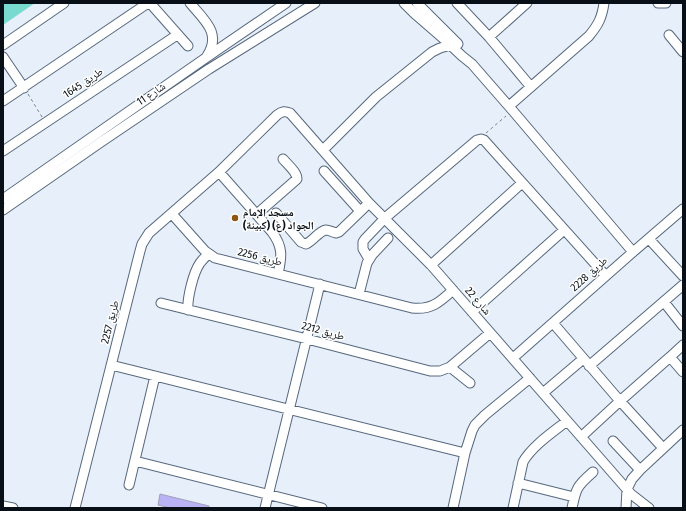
<svg xmlns="http://www.w3.org/2000/svg" width="686" height="511" viewBox="0 0 686 511" font-family="'Fira Sans Condensed','Noto Naskh Arabic',sans-serif">
<style>
.water{fill:#79dbcf}
.building{fill:#b9b3f6;stroke:#a09fbb}
.lines{fill:none;stroke-linecap:round;stroke-linejoin:round}
.minor-casing{stroke:#56687e;stroke-width:11}
.path{stroke:#79818a;stroke-width:1;stroke-dasharray:3 3;stroke-linecap:butt}
.minor{stroke:#fff;stroke-width:9}
.poi-dot{fill:#8f5611;stroke:#fff;stroke-width:1.5}
.labels{text-anchor:middle;dominant-baseline:central;stroke-width:3;stroke-linejoin:round;paint-order:stroke}
.street-label{font-size:11px;fill:#080f17;stroke:#fff}
.poi-label{font-size:11px;font-weight:bold;fill:#080f17;stroke:#fff;text-anchor:start}
</style>
<rect width="100%" height="100%" fill="#e7effa"/>
<path class="water" d="M3 3H35L3 25Z"/>
<path class="building" d="M160 494 209 506V508H171L158 505Z"/>
<g class="lines">
<defs>
<path id="minor" d="M150 3 188 46
M190 3C204 20 222 33 207 56
M404 3 414 13 444 39 462 56 472 64 513 111 633 252
M417 3 458 44
M457 3 489 37 531 87
M658 3H666
M669 35 683 52
M489 37 527 3
M3 45 64 3
M3 57 24 88
M3 101 148 3
M509 106 589 36C598 25 602 18 604 3
M323 150 376 97 432 52 440 48 451 45
M3 151 177 35
M324 171 360 211
M219 172 272 232C283 247 282 256 278 274
M3 199 207 57 286 3
M3 210 101 142 209 69 315 3
M276 213 301 242 306 244C313 241 319 231 326 230 329 230 332 232 336 233L339 232 369 203
M172 214 205 251 215 258 412 308C431 310 439 303 453 290
M257 214 297 179C297 172 288 165 283 159
M649 239 683 276
M369 259 363 249V242L365 239 385 218 477 140 481 139 484 140 606 276
M431 265 522 183
M359 294 367 263 372 255 388 238
M664 302 683 326
M161 303 307 339 430 371H440L450 367 490 333
M188 310C187 299 193 273 200 263 202 260 205 257 209 254
M472 312 564 230
M553 323 620 401 663 448
M670 357 683 372
M513 358 633 252 683 209
M111 365 465 453
M589 366 683 285
M450 367 470 383
M543 393 583 359
M581 437 620 401 670 357 683 345
M613 441 640 470
M135 461 322 508
M518 483 574 497
M129 485 155 376
M3 506 13 508
M75 508 140 251 142 244 149 233 219 172 277 115C282 111 285 111 290 113L369 203 431 265 631 494 649 508
M265 508 320 284
M453 508 465 453 472 431 475 425 485 415 530 378
M513 508 523 462C532 446 553 432 567 421
M572 508C576 488 577 486 593 472
M626 508 627 489 632 479 640 470 683 430"/>
</defs>
<use href="#minor" class="minor-casing"/>
<path class="path" d="M28 94 42 117
M486 133 506 116"/>
<use href="#minor" class="minor"/>
</g>
<circle class="poi-dot" cx="235" cy="218" r="4"/>
<g class="labels">
<g class="street-label">
<text transform="translate(83 83) rotate(-34)">طريق 1645</text>
<text transform="translate(151 94) rotate(-34)">شارع 11</text>
<text transform="translate(260 257) rotate(14)">طريق 2256</text>
<text transform="translate(589 274) rotate(-42)">طريق 2228</text>
<text transform="translate(478 301) rotate(49)">شارع 22</text>
<text transform="translate(110 322) rotate(-76)">طريق 2257</text>
<text transform="translate(323 331) rotate(15)">طريق 2212</text>
</g>
<g class="poi-label">
<text x="243" y="212">مسجد الإمام<tspan x="243" dy="13">الجواد (ع) (كبينة)</tspan></text>
</g>
</g>
<rect width="686" height="511" fill="none" stroke="#080f17" stroke-width="8"/>
</svg>
